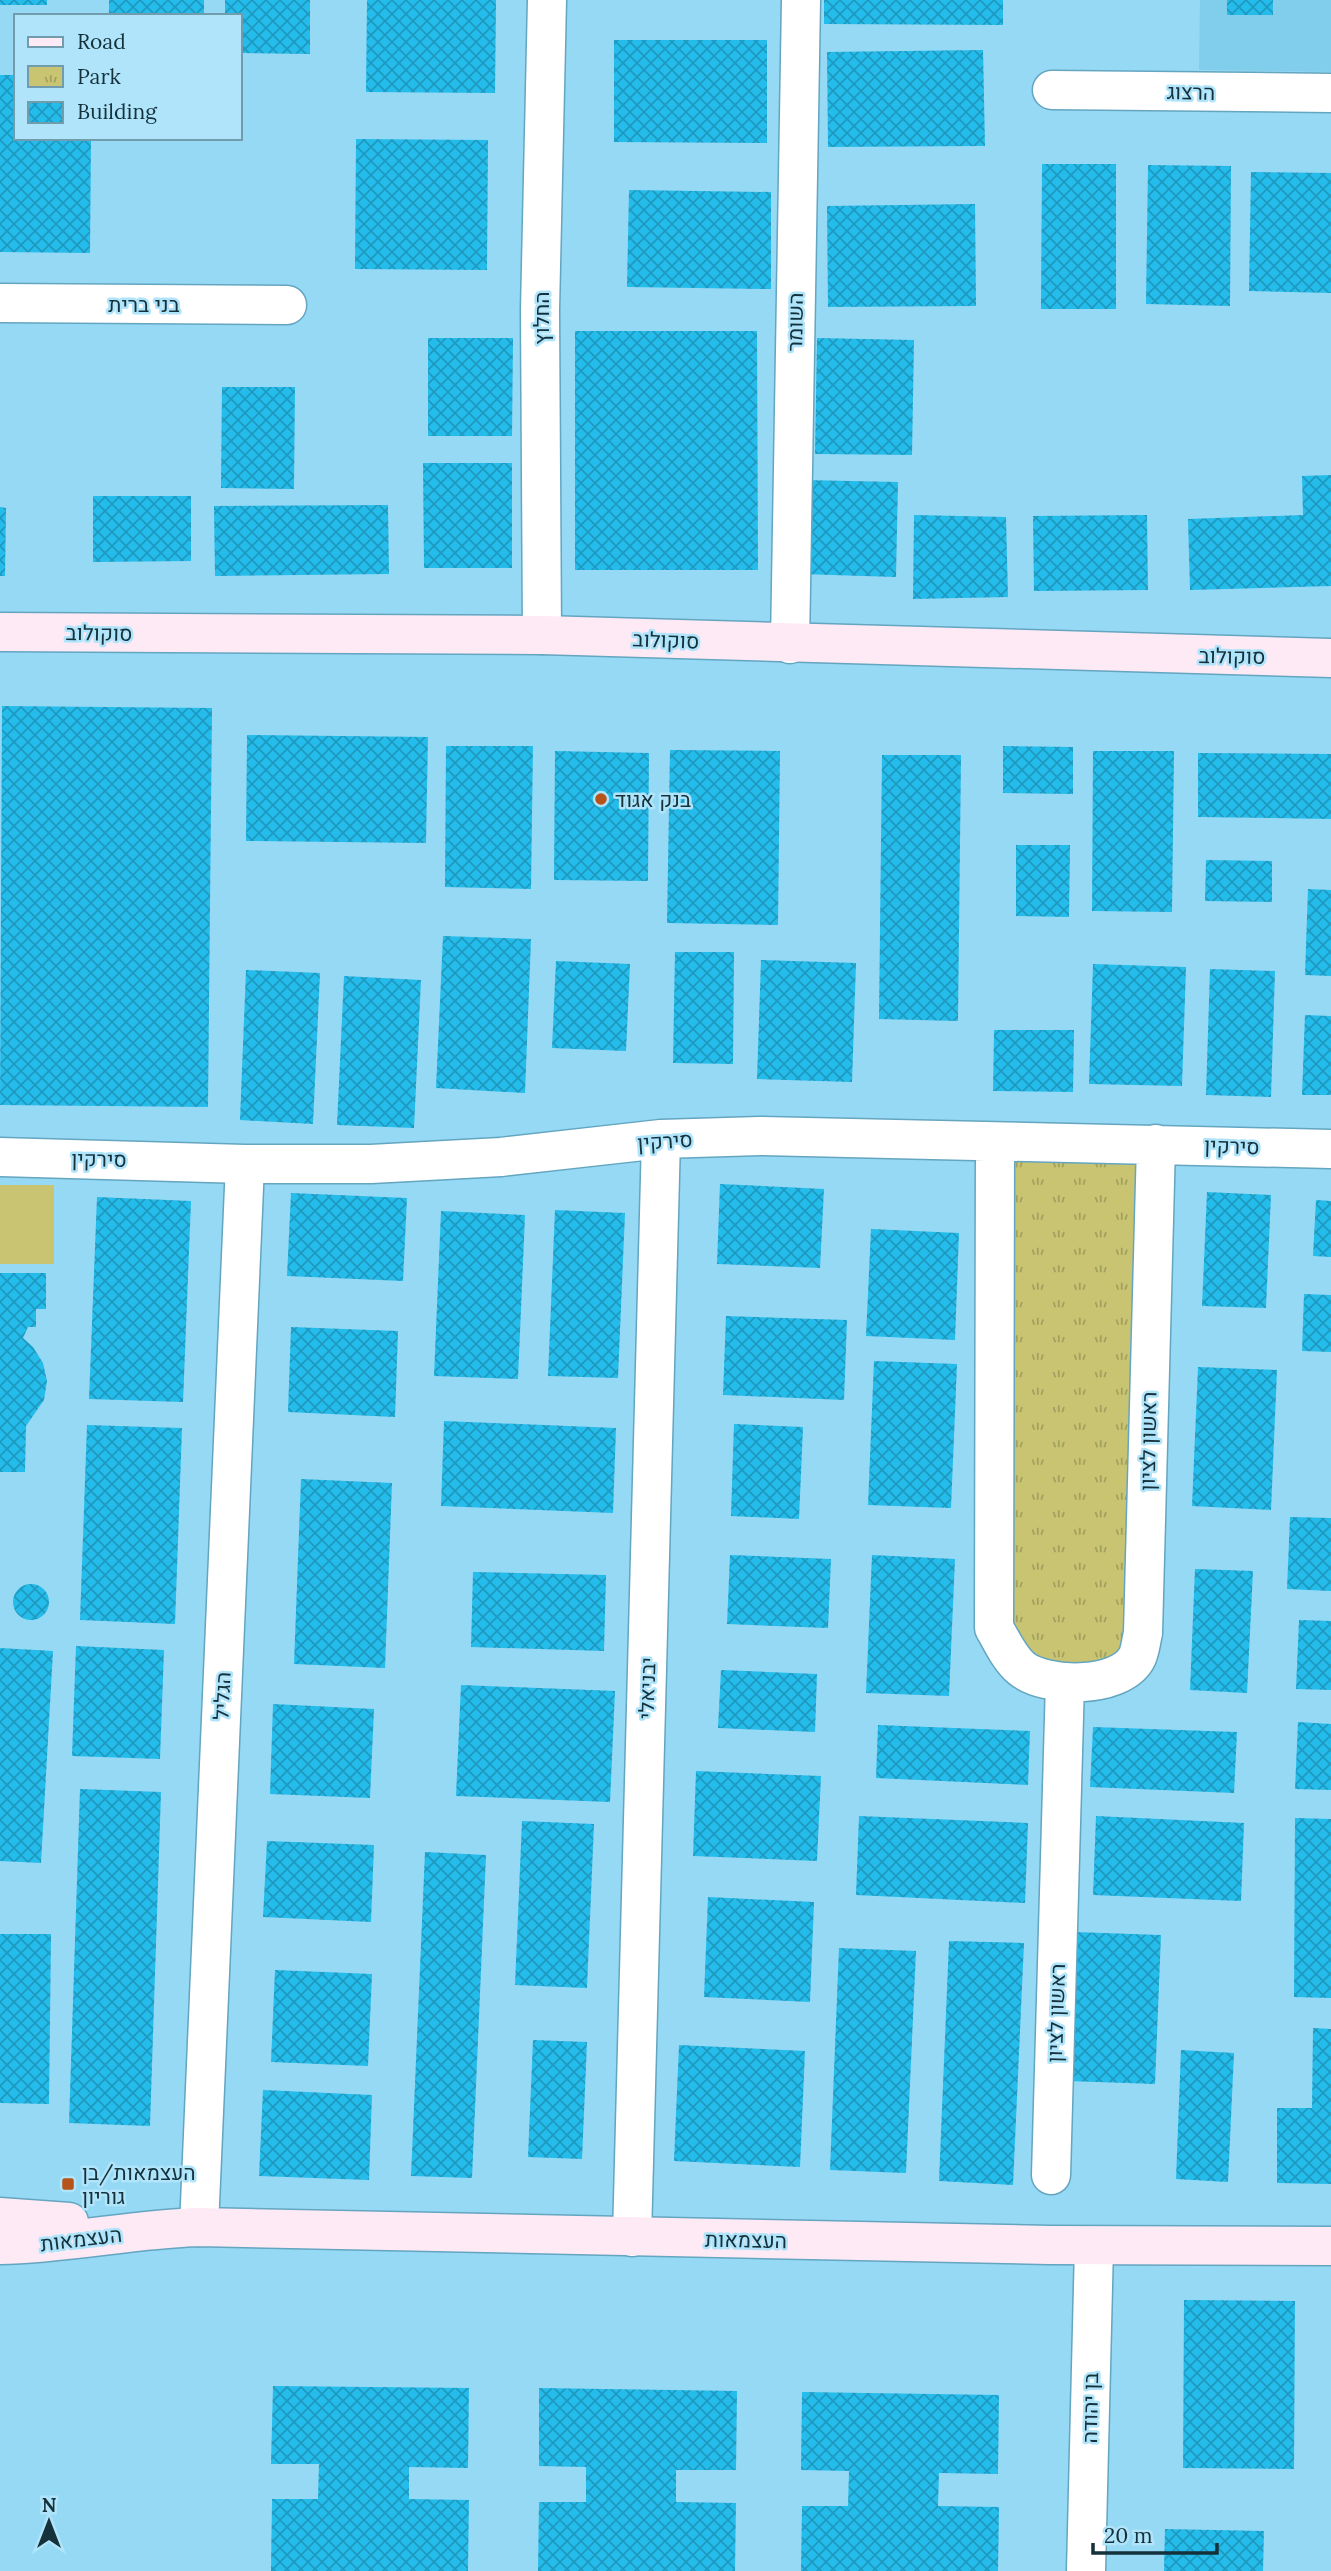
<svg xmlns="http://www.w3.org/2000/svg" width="1331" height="2571" viewBox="0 0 1331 2571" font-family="Lora,Heebo,serif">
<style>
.built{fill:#81cdec}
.grass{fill:#c8c471}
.park{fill:url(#park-tufts)}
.building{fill:url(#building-cross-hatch)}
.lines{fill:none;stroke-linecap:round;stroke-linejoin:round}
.street-casing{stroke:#64a5c0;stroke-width:41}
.secondary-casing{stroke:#64a5c0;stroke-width:41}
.street{stroke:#fff;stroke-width:38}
.secondary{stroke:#feeaf5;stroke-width:38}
.poi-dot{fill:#b6531b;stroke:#afe4fa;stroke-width:2.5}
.labels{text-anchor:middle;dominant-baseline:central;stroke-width:5;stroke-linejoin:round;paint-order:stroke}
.street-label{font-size:21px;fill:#15313b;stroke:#afe4fa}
.poi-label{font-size:21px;fill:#15313b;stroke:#afe4fa;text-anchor:start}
</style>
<defs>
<pattern id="park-tufts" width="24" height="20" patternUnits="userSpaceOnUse" patternTransform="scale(1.75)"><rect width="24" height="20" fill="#c8c471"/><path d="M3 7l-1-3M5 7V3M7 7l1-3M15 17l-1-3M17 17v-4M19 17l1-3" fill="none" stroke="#a1a05e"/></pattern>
<pattern id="building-cross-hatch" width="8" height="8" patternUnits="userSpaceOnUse" patternTransform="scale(1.75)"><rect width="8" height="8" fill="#24bceb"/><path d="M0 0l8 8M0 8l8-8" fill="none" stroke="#1e99c0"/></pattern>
</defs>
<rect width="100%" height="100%" fill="#96d9f4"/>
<path class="built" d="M1200 0H1331V72L1199 70Z"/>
<path class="grass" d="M0 1185H54V1264H0Z"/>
<path class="park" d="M995 1143 1156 1144 1136 1660 1022 1669 992 1574Z"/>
<path class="building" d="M0 0H47V5H0Z
M109 0H204V16H109Z
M225 0H310V54L240 53V16H225Z
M367 0H496L495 93 366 92Z
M824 0H1003V25L824 24Z
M1227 0H1273V15H1227Z
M614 40H767V143L614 142Z
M983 50 985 146 828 147 827 52Z
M0 75H16V138H91L90 253 0 252Z
M356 139 488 140 487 270 355 269Z
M1042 164H1116V309H1041Z
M1148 165 1231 166 1230 306 1146 304Z
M1251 172 1331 173V293L1249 291Z
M629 190 771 192V289L627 287Z
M975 204 976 306 828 307 827 206Z
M575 331H757L758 570H575Z
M428 338H513L512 436H428Z
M817 338 914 340 912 455 815 454Z
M222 387H295L294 489 221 488Z
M423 463H512V568H424Z
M1331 475V586L1190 590 1188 519 1303 515 1302 476Z
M802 480 898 482 896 577 800 574Z
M93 496H191V561L93 562Z
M388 505 389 574 215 576 214 506Z
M0 507 6 508 5 576H0Z
M914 515 1006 517 1008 597 913 599Z
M1147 515 1148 590 1034 591 1033 516Z
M2 706 212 708 208 1107 0 1105Z
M247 735 428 737 426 843 246 841Z
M446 746H533L531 889 445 887Z
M1003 746 1073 747V794L1003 793Z
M670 750 780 751 778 925 667 923Z
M555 751 649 753 648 881 554 880Z
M1093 751H1174L1172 912 1092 911Z
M1198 753 1331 754V819L1198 817Z
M882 755H961L958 1021 879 1019Z
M1016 845H1070L1069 917 1016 916Z
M1206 860 1272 861V902L1205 901Z
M1308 889 1331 890V976L1305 975Z
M443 936 531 939 525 1093 436 1088Z
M675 952H734L733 1064 673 1063Z
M761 960 856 963 852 1082 757 1079Z
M556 961 630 964 626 1051 552 1048Z
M1093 964 1186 967 1182 1086 1089 1084Z
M1210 969 1275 971 1271 1097 1206 1095Z
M246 970 320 973 313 1124 240 1120Z
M344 976 421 980 414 1128 337 1125Z
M1305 1015 1331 1016V1095H1302Z
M994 1030H1074L1073 1092 993 1091Z
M720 1184 824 1189 820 1268 717 1264Z
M1207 1192 1271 1195 1266 1308 1202 1306Z
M291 1193 407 1198 403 1281 287 1276Z
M97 1197 191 1201 183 1402 89 1399Z
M1316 1200 1331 1201V1257L1313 1256Z
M555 1210 625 1213 618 1378 548 1376Z
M441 1211 525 1215 518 1379 434 1376Z
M871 1229 959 1233 955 1340 866 1336Z
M0 1273H46V1309H36V1327H28L23 1338 33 1347 43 1363 47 1381 44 1400 26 1426 25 1472H0Z
M1304 1294 1331 1295V1352L1302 1351Z
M726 1316 847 1320 844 1400 723 1395Z
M291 1327 398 1331 395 1417 288 1412Z
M874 1361 957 1364 951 1508 868 1505Z
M1198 1367 1277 1370 1271 1510 1192 1506Z
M444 1421 616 1428 613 1513 441 1506Z
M734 1424 803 1427 799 1519 731 1516Z
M87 1425 182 1428 175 1624 80 1620Z
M301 1479 392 1483 385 1668 294 1664Z
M1290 1517 1331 1518V1591L1287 1589Z
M730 1555 831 1559 828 1628 727 1624Z
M872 1555 955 1559 949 1696 866 1693Z
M1195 1569 1253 1571 1247 1693 1190 1690Z
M473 1572 606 1575 604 1651 471 1647Z
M13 1602a18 18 0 1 1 36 0a18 18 0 1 1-36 0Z
M1299 1620 1331 1621V1690L1296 1689Z
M76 1646 164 1650 160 1759 72 1756Z
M0 1648 53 1651 41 1863 0 1861Z
M721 1670 817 1674 815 1732 718 1728Z
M461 1685 615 1691 610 1802 456 1796Z
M273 1704 374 1709 370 1798 270 1794Z
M1298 1722 1331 1724V1790L1295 1789Z
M878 1725 1030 1731 1028 1785 876 1778Z
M1093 1727 1237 1732 1234 1793 1090 1787Z
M696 1771 821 1776 817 1861 693 1856Z
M80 1789 161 1792 150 2126 69 2123Z
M859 1816 1028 1823 1025 1903 856 1895Z
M1096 1816 1244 1823 1241 1901 1093 1895Z
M1295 1818 1331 1819V1998L1294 1997Z
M522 1821 594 1824 587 1988 515 1985Z
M267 1841 374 1845 371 1922 263 1917Z
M425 1852 486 1855 472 2178 411 2176Z
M708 1897 814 1902 810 2002 704 1997Z
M1075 1932 1161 1935 1155 2084 1068 2081Z
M0 1934H51L49 2104 0 2103Z
M949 1941 1024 1943 1013 2185 939 2181Z
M839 1948 916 1951 906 2173 830 2170Z
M275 1970 372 1974 368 2066 271 2062Z
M1313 2028 1331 2029V2184L1277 2183V2108H1312Z
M533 2040 587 2042 582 2159 528 2157Z
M679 2045 805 2051 800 2167 674 2161Z
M1181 2050 1234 2053 1228 2182 1176 2179Z
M263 2090 372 2095 369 2180 259 2176Z
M1184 2300 1295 2301 1294 2469 1183 2468Z
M273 2386 469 2388 468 2468 409 2467V2499L469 2500 468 2571H271L272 2499H318L319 2464H271Z
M539 2388 737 2391 736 2470H676V2502L736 2503 735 2571H538L539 2502H586V2467L539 2466Z
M802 2392 999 2395 998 2474 939 2473 938 2506 999 2507 998 2571H801L802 2506H848L849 2471 801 2470Z
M1165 2529 1264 2531 1263 2571H1164Z"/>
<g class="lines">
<defs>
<path id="street" d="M1052 90 1331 93
M0 303 287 305
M542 635 540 310 547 0
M790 644 801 0
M995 1143 994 1628C1002 1641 1009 1658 1021 1668 1045 1688 1118 1689 1136 1659 1140 1653 1141 1641 1143 1633L1156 1144
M0 1157 245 1164H371L501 1157 661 1139 760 1136 1331 1149
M1051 2175 1065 1682
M199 2227 245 1164
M632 2237 661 1139
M1086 2571 1094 2246"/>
<path id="secondary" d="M0 632 542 635 1331 658
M0 2217 69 2222
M0 2245C67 2244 132 2229 199 2227L1049 2245 1331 2246"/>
</defs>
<use href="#street" class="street-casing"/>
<use href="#secondary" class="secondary-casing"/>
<use href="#street" class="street"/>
<use href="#secondary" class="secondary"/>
</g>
<g class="poi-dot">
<circle cx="601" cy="799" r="7"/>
<rect x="61" y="2177" width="14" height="14" rx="3.5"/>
</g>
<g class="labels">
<g class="street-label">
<text transform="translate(1191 92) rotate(1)">הרצוג</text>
<text x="144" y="304">בני ברית</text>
<text transform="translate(541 318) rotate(-90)">החלוץ</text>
<text transform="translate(795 322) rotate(-89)">השומר</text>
<text transform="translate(99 633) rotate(1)">סוקולוב</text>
<text transform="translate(666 640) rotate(2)">סוקולוב</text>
<text transform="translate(1232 656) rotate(1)">סוקולוב</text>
<text transform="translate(665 1141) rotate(-4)">סירקין</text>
<text transform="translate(1232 1146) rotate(2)">סירקין</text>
<text transform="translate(99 1159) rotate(1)">סירקין</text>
<text transform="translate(1148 1441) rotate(-89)">ראשון לציון</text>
<text transform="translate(647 1688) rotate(-88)">יבניאלי</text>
<text transform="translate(222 1696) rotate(-87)">הגליל</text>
<text transform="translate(1056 2013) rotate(-88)">ראשון לציון</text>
<text transform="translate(81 2239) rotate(-7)">העצמאות</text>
<text transform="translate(746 2240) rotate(1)">העצמאות</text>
<text transform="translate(1090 2408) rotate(-89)">בן יהודה</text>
</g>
<g class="poi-label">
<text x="615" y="799">בנק אגוד</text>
<text x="82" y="2172">העצמאות/בן<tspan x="82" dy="24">גוריון</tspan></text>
</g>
</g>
<rect x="14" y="14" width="228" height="126" fill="#afe4fa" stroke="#719cae" stroke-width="2"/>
<rect x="28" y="37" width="35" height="10" fill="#feeaf5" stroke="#719cae" stroke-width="2"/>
<text x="77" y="49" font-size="21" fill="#15313b">Road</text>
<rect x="28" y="66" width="35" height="21" fill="url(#park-tufts)" stroke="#719cae" stroke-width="2"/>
<text x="77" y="84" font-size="21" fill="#15313b">Park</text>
<rect x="28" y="102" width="35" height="21" fill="url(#building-cross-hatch)" stroke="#719cae" stroke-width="2"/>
<text x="77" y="119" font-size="21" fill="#15313b">Building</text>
<g transform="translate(49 2522)" stroke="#afe4fa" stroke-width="5" paint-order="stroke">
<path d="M0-5L12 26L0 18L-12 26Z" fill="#15313b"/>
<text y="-10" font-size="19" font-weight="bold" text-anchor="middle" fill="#15313b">N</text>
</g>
<path d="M1093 2543v10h124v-10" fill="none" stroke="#15313b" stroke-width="3.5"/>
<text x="1104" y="2543" font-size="21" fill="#15313b" stroke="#afe4fa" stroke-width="5" paint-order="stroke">20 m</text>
</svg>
